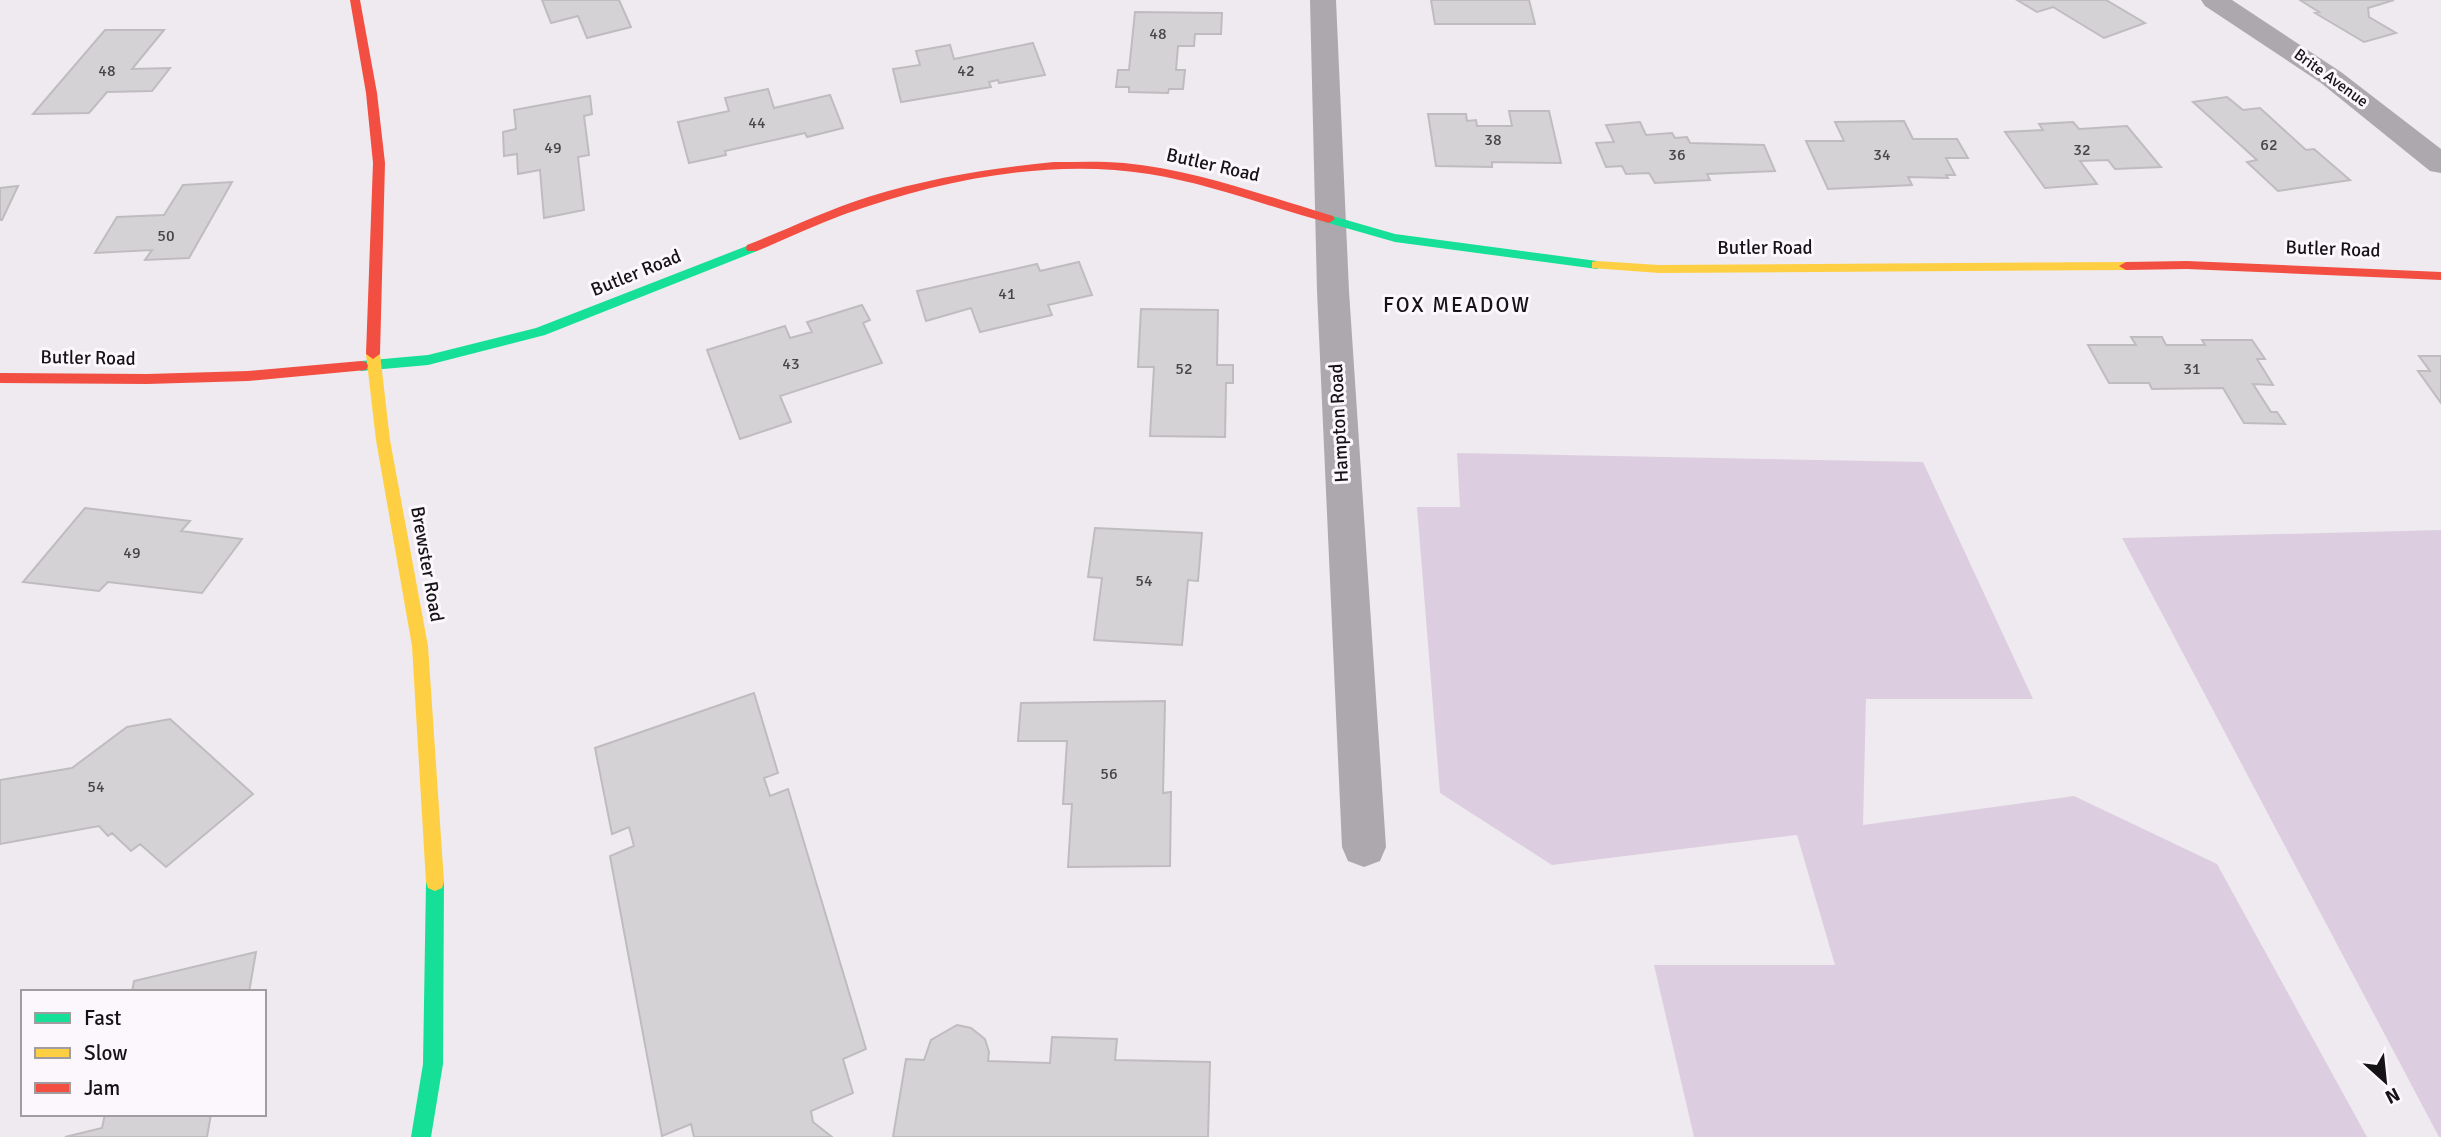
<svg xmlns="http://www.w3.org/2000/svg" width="2441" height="1137" viewBox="0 0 2441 1137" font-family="Signika,sans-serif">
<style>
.green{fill:#dccee0}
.building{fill:#d5d2d5;stroke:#bfbcbf;stroke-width:2}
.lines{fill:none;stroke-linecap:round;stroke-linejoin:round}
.street{fill:#ada8ae;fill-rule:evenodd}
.fast{fill:#16e098;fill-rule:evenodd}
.slow{fill:#ffcf43;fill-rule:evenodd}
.jam{fill:#f24e42;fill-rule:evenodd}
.labels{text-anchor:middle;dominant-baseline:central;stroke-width:6;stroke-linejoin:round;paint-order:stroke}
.number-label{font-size:16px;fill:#474547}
.far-street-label{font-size:16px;fill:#151315;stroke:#fcf7fd}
.street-label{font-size:19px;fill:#151315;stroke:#fcf7fd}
.neighbourhood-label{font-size:21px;letter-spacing:2px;fill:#151315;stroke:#fcf7fd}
</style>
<rect width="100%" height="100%" fill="#eeeaef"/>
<path class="green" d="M1457 453 1923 462 2033 699H1866L1863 825 2074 796 2217 864 2367 1137H1694L1654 965H1835L1797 835 1552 865 1440 793 1417 507H1460Z
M2441 530V1137H2439L2122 538Z"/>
<path class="building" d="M542 0H619L631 27 587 38 578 16 551 23Z
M1431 0H1529L1535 24H1435Z
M2017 0H2106L2145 23 2104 38 2053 7 2037 12Z
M2300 0H2394L2368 8 2369 17 2396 33 2364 42 2315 13 2319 12Z
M1135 12 1222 13 1221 34H1195L1194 46H1178L1176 70H1185L1183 89H1169L1168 93 1129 92V87H1116L1118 70H1129Z
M105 30H164L132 69 170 68 152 91 107 92 89 113 33 114Z
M1033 43 1045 75 999 83 998 80 989 82 991 87 901 102 893 69 920 65 916 51 950 45 954 59Z
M768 89 774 108 830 95 843 128 807 137 805 133 725 151 726 155 689 163 678 122 729 111 725 98Z
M590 96 592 114 584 116 589 155 578 157 584 210 544 218 540 170 518 174 517 154 504 156 503 132 516 129 514 110Z
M2227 97 2243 110 2260 108 2306 150 2314 149 2350 180 2278 191 2247 162 2257 160 2193 102Z
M1509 111H1549L1561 163 1492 162V167L1436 166 1428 114H1466L1467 121 1476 120 1477 126H1512Z
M1904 121 1913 139H1957L1968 158H1946L1955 175H1946L1948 178 1908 177 1912 185 1828 189 1806 141H1844L1835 122Z
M1640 122 1646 135 1672 133 1675 138 1687 137 1690 143 1764 145 1775 171 1707 174 1710 180 1655 183 1649 173 1626 174 1622 166 1606 167 1596 143 1614 142 1606 125Z
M2073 122 2079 129 2127 126 2161 167 2115 169 2108 160 2080 161 2097 184 2045 188 2005 132 2043 130 2039 124Z
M232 182 189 258 145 260 152 250 95 253 117 217 164 215 183 185Z
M18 186 2 220H0V188Z
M1079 262 1092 295 1048 305 1052 315 980 332 971 308 926 321 917 291 1037 264 1040 271Z
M862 305 870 320 863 323 882 363 780 396 791 422 740 439 707 350 785 326 790 338 812 332 807 322Z
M1141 309 1218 310 1217 365H1233V383H1226L1225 437 1150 436 1154 367H1138Z
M2131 337H2162L2166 345H2205L2202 340H2252L2265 359H2257L2273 385 2253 384 2271 412H2277L2285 424 2244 423 2223 388 2152 389 2149 383H2109L2088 345H2136Z
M2419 356H2441V403L2418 371H2430Z
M85 508 190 521 181 531 242 539 202 593 108 582 99 591 23 582Z
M1095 528 1202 533 1198 581 1188 580 1182 645 1094 640 1102 578 1088 577Z
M754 693 778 773 764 778 770 796 788 789 866 1049 843 1059 853 1093 811 1111 813 1122 832 1137H694L691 1124 662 1136 610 856 634 846 629 827 612 834 595 748Z
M1165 701 1163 793 1171 792 1170 866 1068 867 1072 804H1063L1067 741H1018L1021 703Z
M170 719 253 794 166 867 140 844 131 851 112 833 108 836 99 826 0 844V780L72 768 127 727Z
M256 952 249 992H132L134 981Z
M957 1025 971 1028 985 1039 989 1052 988 1061 1050 1063 1052 1037 1117 1039 1115 1060 1210 1062 1208 1137H893L906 1059 924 1060 931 1040Z
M105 1114H211L207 1137H65L102 1128Z"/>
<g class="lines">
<path class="street" d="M1310 0H1336L1349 291 1386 847 1380 861 1364 867 1348 861 1342 847 1317 291Z
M2201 0H2232L2341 72 2441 149V173L2430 171 2321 83 2205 6Z"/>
<path class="fast" d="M1329 215 1395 234 1597 261 1604 265 1597 269 1395 242 1325 222 1323 219Z
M752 244 758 248 757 251 545 335 428 365 361 371 354 366 361 361 428 355 536 328Z
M435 873 442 876 444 882 443 1064 431 1137H411L423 1064 426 882 428 876Z"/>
<path class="slow" d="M1597 261 1659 265 2126 262 2133 266 2126 270 1659 273 1592 268V262Z
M373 349 380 354 390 440 428 646 444 882 442 888 435 891 428 888 426 882 412 646 376 440 366 354Z"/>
<path class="jam" d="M350 0H360L377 93 385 163 380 354 373 359 366 354 373 163 366 93Z
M1054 162C1077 162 1101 161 1124 163 1196 170 1265 196 1333 216L1335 219 1329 223C1269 207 1211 184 1149 174 1049 158 940 180 845 214 815 225 786 239 757 251H747L746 248 747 245C788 229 827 210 868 197 929 178 991 168 1054 162Z
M2187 261 2441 272V280L2187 269 2126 270 2119 266 2126 262Z
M361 361 366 362 368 366 366 370 248 381 147 384 0 383V373L147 374 248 371Z"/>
</g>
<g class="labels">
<g class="number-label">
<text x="1158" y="34">48</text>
<text x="107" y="71">48</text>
<text x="966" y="71">42</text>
<text x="757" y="123">44</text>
<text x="1493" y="140">38</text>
<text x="2269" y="145">62</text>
<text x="553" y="148">49</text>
<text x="2082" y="150">32</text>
<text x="1677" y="155">36</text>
<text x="1882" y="155">34</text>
<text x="166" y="236">50</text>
<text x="1007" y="294">41</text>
<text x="791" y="364">43</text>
<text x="1184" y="369">52</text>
<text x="2192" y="369">31</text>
<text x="132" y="553">49</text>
<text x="1144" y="581">54</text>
<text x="1109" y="774">56</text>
<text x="96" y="787">54</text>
</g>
<g class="far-street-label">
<text transform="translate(2331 78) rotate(36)">Brite Avenue</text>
</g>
<g class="street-label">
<text transform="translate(1213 165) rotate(13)">Butler Road</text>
<text x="1765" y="248">Butler Road</text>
<text transform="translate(2333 249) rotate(2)">Butler Road</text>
<text transform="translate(636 273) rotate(-22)">Butler Road</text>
<text transform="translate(88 358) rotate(1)">Butler Road</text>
<text transform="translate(1339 423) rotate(-93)">Hampton Road</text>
<text transform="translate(427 564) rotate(80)">Brewster Road</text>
</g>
<g class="neighbourhood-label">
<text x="1457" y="305">FOX MEADOW</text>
</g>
</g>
<rect x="21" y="990" width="245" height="126" fill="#fcf7fd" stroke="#a09ca0" stroke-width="2"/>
<rect x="35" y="1013" width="35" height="10" fill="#16e098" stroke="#a09ca0" stroke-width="2"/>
<text x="84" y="1025" font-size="21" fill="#151315">Fast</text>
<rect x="35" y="1048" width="35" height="10" fill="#ffcf43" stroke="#a09ca0" stroke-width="2"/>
<text x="84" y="1060" font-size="21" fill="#151315">Slow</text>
<rect x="35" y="1083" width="35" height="10" fill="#f24e42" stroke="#a09ca0" stroke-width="2"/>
<text x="84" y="1095" font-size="21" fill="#151315">Jam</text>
<g transform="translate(2385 1081) rotate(153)" stroke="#fcf7fd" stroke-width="5" paint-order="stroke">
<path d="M0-5L12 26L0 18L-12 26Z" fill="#151315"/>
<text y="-10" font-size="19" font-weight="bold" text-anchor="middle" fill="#151315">N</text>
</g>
</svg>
